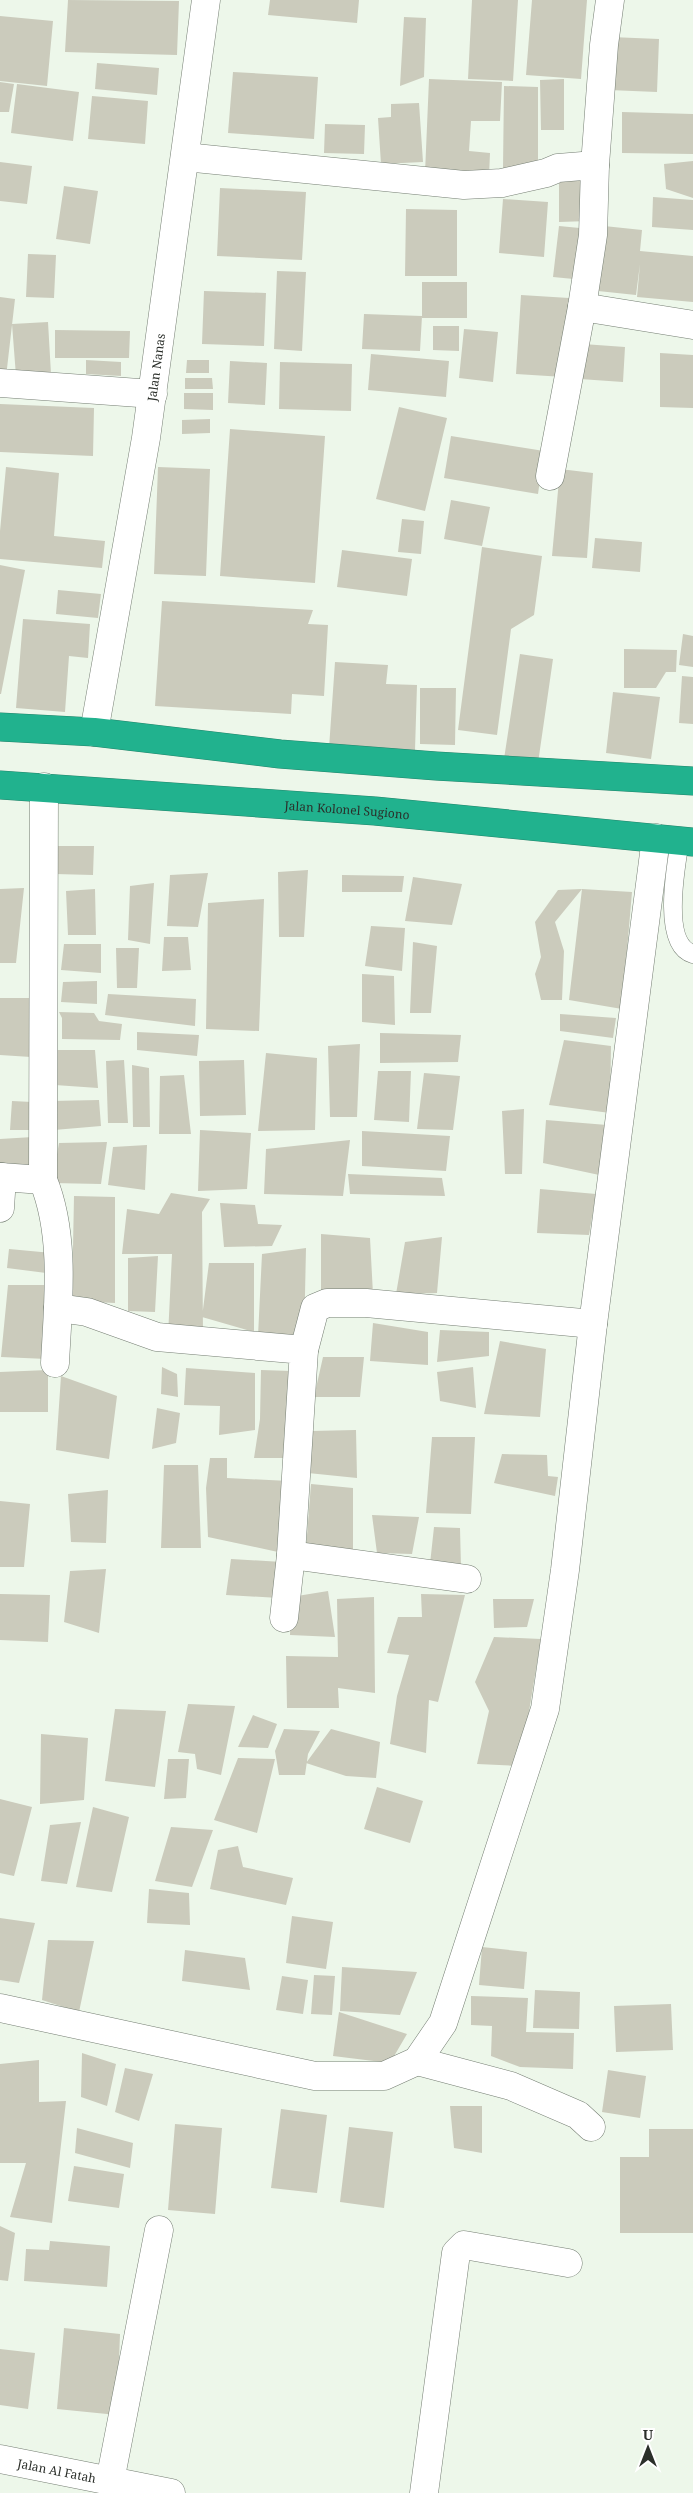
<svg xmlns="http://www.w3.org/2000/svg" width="693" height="2493" viewBox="0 0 693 2493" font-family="'Noto Serif',serif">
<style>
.building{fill:#cbcbbc}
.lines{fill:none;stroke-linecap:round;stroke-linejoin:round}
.lane-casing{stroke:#757e73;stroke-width:19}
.street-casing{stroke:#757e73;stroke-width:29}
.highway-casing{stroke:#24846b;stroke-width:29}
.lane{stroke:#fff;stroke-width:18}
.street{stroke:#fff;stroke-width:28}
.highway{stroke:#21b28e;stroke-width:28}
.labels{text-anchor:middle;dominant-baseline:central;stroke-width:4;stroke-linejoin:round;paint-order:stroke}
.street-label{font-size:12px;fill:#2b2f2a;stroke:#fff}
</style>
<rect width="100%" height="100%" fill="#edf7ea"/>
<path class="building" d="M68 0 179 1 177 55 65 52Z
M270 0H359L357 23 268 15Z
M472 0H518L513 81 468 79Z
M532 0H587L581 79 526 75Z
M0 16 53 21 47 86 0 81Z
M404 17 426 18 424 77 400 86Z
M611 37 659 39 657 92 609 90Z
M97 63 159 68 157 95 95 89Z
M233 72 318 77 314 139 228 133Z
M429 79 502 82 500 121H471L469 151 490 153 489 176 425 173Z
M564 79V130H541L540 80Z
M0 82 14 84 9 112H0Z
M17 84 79 92 73 141 11 133Z
M504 86 538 87V168H503Z
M92 96 148 101 145 144 88 139Z
M419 103 423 162 381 164 378 118 391 117V104Z
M622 112 693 114V154L622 153Z
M325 124 365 125 364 154 324 153Z
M693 161V198L666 189 664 164Z
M0 162 32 166 27 204 0 201Z
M559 173H589V221L559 222Z
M64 186 98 191 90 244 56 239Z
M220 188 306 192 302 260 217 256Z
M653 197 693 200V230L652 227Z
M503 199 548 202 544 257 499 253Z
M406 209 457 210V276H405Z
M559 226 590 229 584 280 553 277Z
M604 226 642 230 640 251 693 256V302L637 297 640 264 636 295 598 291Z
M28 254 56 255 54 298 26 297Z
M277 271 306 272 302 351 274 349Z
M422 282H467V318H422Z
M204 291 266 293 264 346 202 344Z
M521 295 569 298 564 377 516 374Z
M0 297 15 299 6 377 0 376Z
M364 314 422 316 420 351 362 349Z
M48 322 51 374 16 376 12 324Z
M433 326H459V351L433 350Z
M464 329 498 332 493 382 459 378Z
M55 330 130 331 129 358H55Z
M583 344 625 347 623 382 580 379Z
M660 353 693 355V408L660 407Z
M371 354 449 361 446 397 368 390Z
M86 360 121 362V376L86 374Z
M187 360H209V373H186Z
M230 361 267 363 265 405 228 403Z
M280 362 352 364 351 411 279 409Z
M185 378H212L213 389H185Z
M184 393H213V410L184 409Z
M0 404 94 408 93 456 0 452Z
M399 407 447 418 425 511 376 499Z
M210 419V433L182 434V420Z
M230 429 325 436 315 583 220 576Z
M451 436 544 451 538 494 444 478Z
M6 467 59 473 54 536 105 541 102 568 0 559V531Z
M158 467 210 469 206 576 154 574Z
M560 469 593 473 587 558 552 556Z
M451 500 490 507 482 546 444 539Z
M402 519 424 521 421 554 398 552Z
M595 538 642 542 640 572 592 568Z
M482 547 542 556 534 615 511 629 497 735 458 730Z
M342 550 412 559 407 596 337 587Z
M0 565 25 570 1 694H0Z
M58 590 101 594 98 618 56 614Z
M162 601 313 610 308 624 328 625 324 696 292 694 291 714 155 706Z
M23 619 90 624 88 658 69 656 65 712 16 708Z
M683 634 693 636V667L679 665Z
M624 649 677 650 676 672H666L656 688H624Z
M520 654 553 659 538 763 504 759Z
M335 662 388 665 386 684 417 685 415 750 329 748Z
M682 676 693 677V724L679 723Z
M420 688H456L455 745 420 744Z
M613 692 660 697 651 759 606 753Z
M56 846H94L93 875 55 874Z
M308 870 304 937H279L278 872Z
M208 873 198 927 167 926 170 875Z
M342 875 404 876 402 892H342Z
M413 877 462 884 452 925 405 921Z
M154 883 150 944 128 940 130 886Z
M24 888 16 963H0V889Z
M95 889 96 935H68L66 891Z
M582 889 555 922 564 951 562 1000H541L535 974 541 957 535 922 558 890Z
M582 889 632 892 622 1009 569 1000Z
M264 899 259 1031 206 1029 208 903Z
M371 926 405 928 402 971 365 966Z
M164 937H188L191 970 162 971Z
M413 942 437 946 431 1013H410Z
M64 944H101V973L61 970Z
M116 948H139L137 988H117Z
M362 974 394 976 395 1025 362 1022Z
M97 981V1004L61 1002 63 982Z
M108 994 196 999 195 1026 105 1015Z
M0 998H37L31 1057 0 1055Z
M59 1012 94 1013 99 1021 122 1024 120 1040 62 1039V1018Z
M560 1014 616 1018 613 1038 560 1031Z
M137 1032 199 1035 197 1056 137 1050Z
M380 1033 461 1035 458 1062 380 1063Z
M564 1040 611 1046 610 1113 549 1105Z
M360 1044 357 1117H330L328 1046Z
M55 1050H95L98 1088 55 1085Z
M266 1053 317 1058 315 1130 258 1131Z
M124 1060 128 1123H108L106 1061Z
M244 1060 246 1115 200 1116 199 1061Z
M132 1065 149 1068 150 1127H133Z
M378 1071H411L409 1122 374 1120Z
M424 1073 460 1076 453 1130 417 1129Z
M184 1075 191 1134H159L160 1076Z
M99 1100 101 1126 54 1130 51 1101Z
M12 1101 32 1102 31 1130H10Z
M524 1109 522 1174H505L502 1111Z
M546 1120 607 1125 604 1176 543 1163Z
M200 1130 251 1133 247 1189 198 1191Z
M362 1131 450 1136 446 1171 362 1166Z
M33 1137V1169L0 1171V1139Z
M350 1140 343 1196 264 1194 266 1149Z
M107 1142 101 1184 52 1183 59 1143Z
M147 1145 145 1190 108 1185 113 1147Z
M348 1174 442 1178 445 1196 350 1194Z
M540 1189 596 1194 589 1235 537 1233Z
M171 1193 210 1199 202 1212 203 1334 168 1336 172 1254H122L127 1209 159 1214Z
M74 1196 115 1197V1303L72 1301Z
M220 1203 255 1205 258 1224 282 1225 272 1246 224 1247Z
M321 1234 370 1238 373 1294H321Z
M442 1237 437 1293 396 1294 405 1242Z
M306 1248 304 1341 258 1336 262 1254Z
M9 1249 52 1253 54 1274 7 1268Z
M158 1256 155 1312 128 1311V1258Z
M209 1263H254V1332L202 1317Z
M8 1285H52L47 1359 1 1357Z
M373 1323 428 1332V1365L370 1361Z
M440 1330 489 1332V1356L437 1362Z
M500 1341 546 1349 540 1417 484 1414Z
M323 1357H364L360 1397H314Z
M162 1367 177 1374 178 1397 161 1394Z
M473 1367 476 1408 440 1401 437 1372Z
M186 1368 255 1373V1430L219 1435 220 1406 184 1405Z
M48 1370V1412H0V1372Z
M261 1370 291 1371 294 1458H254L260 1419Z
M61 1376 117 1396 109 1459 56 1450Z
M157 1408 180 1413 176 1443 152 1449Z
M356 1430 357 1478 308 1473 311 1431Z
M432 1437H475L471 1514 426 1513Z
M502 1454 547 1455 548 1476 558 1477 555 1496 494 1483Z
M210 1458H227V1478L289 1481 278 1552 208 1537 206 1488Z
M164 1465H198L201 1548H161Z
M311 1484 353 1488V1551L306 1548Z
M108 1490 106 1543 71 1542 68 1494Z
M0 1501 30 1504 24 1567H0Z
M372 1515 419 1517 412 1554 377 1553Z
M434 1527 460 1528 461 1568 430 1564Z
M231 1559 282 1562 279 1598 226 1595Z
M106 1569 99 1633 64 1622 70 1571Z
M328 1591 335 1637 290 1635 291 1597Z
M0 1594 50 1595 48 1642 0 1640Z
M421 1594 465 1595 438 1702 429 1700 426 1753 390 1744 397 1696 409 1655 387 1653 398 1617H422Z
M374 1597 375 1693 338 1688 339 1708H287L286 1656 338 1657 337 1599Z
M493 1599H534L527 1627 494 1628Z
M494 1637 541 1639 520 1766 477 1764 489 1711 475 1682Z
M188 1704 235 1706 221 1775 197 1769 195 1754 178 1752Z
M115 1709 166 1711 155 1787 105 1781Z
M253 1715 277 1724 268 1748 238 1747Z
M284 1729 320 1731 308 1754 305 1775H279L275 1751Z
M331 1729 380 1742 376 1778 346 1776 306 1763Z
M41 1734 88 1738 84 1800 40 1804Z
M238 1758 275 1759 257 1833 214 1820Z
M168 1759H189L186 1798 164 1799Z
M377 1787 423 1801 410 1843 364 1829Z
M0 1799 32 1807 14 1876 0 1873Z
M93 1807 129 1817 112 1892 76 1887Z
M81 1822 67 1884 41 1881 50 1825Z
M171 1827 213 1830 192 1887 155 1881Z
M238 1846 243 1867 293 1878 286 1905 210 1889 218 1850Z
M149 1889 189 1893 190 1925 147 1923Z
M292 1916 333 1922 326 1969 286 1963Z
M0 1918 35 1923 19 1983 0 1980Z
M48 1940 94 1941 79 2012 42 2000Z
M482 1947 527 1952 524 1989 479 1985Z
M185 1950 245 1958 250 1990 182 1981Z
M342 1967 417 1972 400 2015 340 2011Z
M314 1975 335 1976 332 2015 311 2014Z
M282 1976 308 1980 303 2014 276 2010Z
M535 1990 580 1992 579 2029 533 2028Z
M471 1996 528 1998 526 2032 574 2033 573 2069 520 2067 491 2056 492 2026 471 2025Z
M671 2004 673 2050 616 2052 614 2006Z
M339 2012 407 2034 390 2063 333 2056Z
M82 2053 116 2064 107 2106 81 2097Z
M39 2060V2102L66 2101 52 2223 10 2217 26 2163H0V2064Z
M125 2068 153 2074 139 2121 115 2112Z
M608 2070 646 2076 640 2118 602 2112Z
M450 2106H482V2153L454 2148Z
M281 2109 327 2115 317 2193 271 2188Z
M175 2124 222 2128 215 2214 168 2210Z
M349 2127 393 2132 384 2208 340 2202Z
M77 2128 133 2143 130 2168 75 2153Z
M649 2129H693V2233H620V2157H649Z
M74 2166 124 2174 119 2208 68 2201Z
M0 2226 15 2233 8 2281 0 2280Z
M50 2241 110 2246 107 2287 24 2281 26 2249 49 2250Z
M64 2328 120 2334 117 2415 57 2409Z
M0 2349 35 2353 28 2409 0 2405Z"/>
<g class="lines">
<defs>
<path id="lane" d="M680 841C676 865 661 945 693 954"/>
<g id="street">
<path d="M610 0 604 45 595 165 593 235 582 307 693 325"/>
<path d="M185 157 464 185 502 183 546 173 558 168 595 165"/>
<path d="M0 383 153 394"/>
<path d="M550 476 582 307"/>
<path id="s1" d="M94 732 146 438 206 0"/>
<path d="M44 787 43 1180C66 1236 58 1304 55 1363"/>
<path d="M0 1177 43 1180"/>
<path d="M0 1208 2 1177"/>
<path d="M58 1308 87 1312 157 1337 304 1350 291 1555 284 1618"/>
<path d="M304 1350 315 1308 327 1303H366L593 1324"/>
<path d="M291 1555 467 1579"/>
<path d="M0 2008 315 2076H384L417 2061 443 2023 545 1709 565 1570 593 1324 656 838"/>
<path d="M417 2061 511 2086 578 2115 591 2127"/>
<path id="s2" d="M0 2459 171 2493"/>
<path d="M110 2481 159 2230"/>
<path d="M424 2493 456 2253 464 2245 568 2263"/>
</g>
<g id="highway">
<path d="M0 727 94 732 280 754 436 766 693 781"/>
<path id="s3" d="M0 785 375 811 693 842"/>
</g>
</defs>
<use href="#lane" class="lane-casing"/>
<use href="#street" class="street-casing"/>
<use href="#highway" class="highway-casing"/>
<use href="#lane" class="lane"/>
<use href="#street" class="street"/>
<use href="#highway" class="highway"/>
</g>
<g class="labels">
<g class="street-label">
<text stroke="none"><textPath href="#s1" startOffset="370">Jalan Nanas</textPath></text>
<text stroke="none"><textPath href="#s3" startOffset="348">Jalan Kolonel Sugiono</textPath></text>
<text stroke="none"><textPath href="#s2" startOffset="58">Jalan Al Fatah</textPath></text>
</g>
</g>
<g transform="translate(648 2448)" stroke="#ffffff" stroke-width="4" paint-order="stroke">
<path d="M0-4L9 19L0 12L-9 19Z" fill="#2b2f2a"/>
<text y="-8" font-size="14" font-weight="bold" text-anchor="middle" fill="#2b2f2a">U</text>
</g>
</svg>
